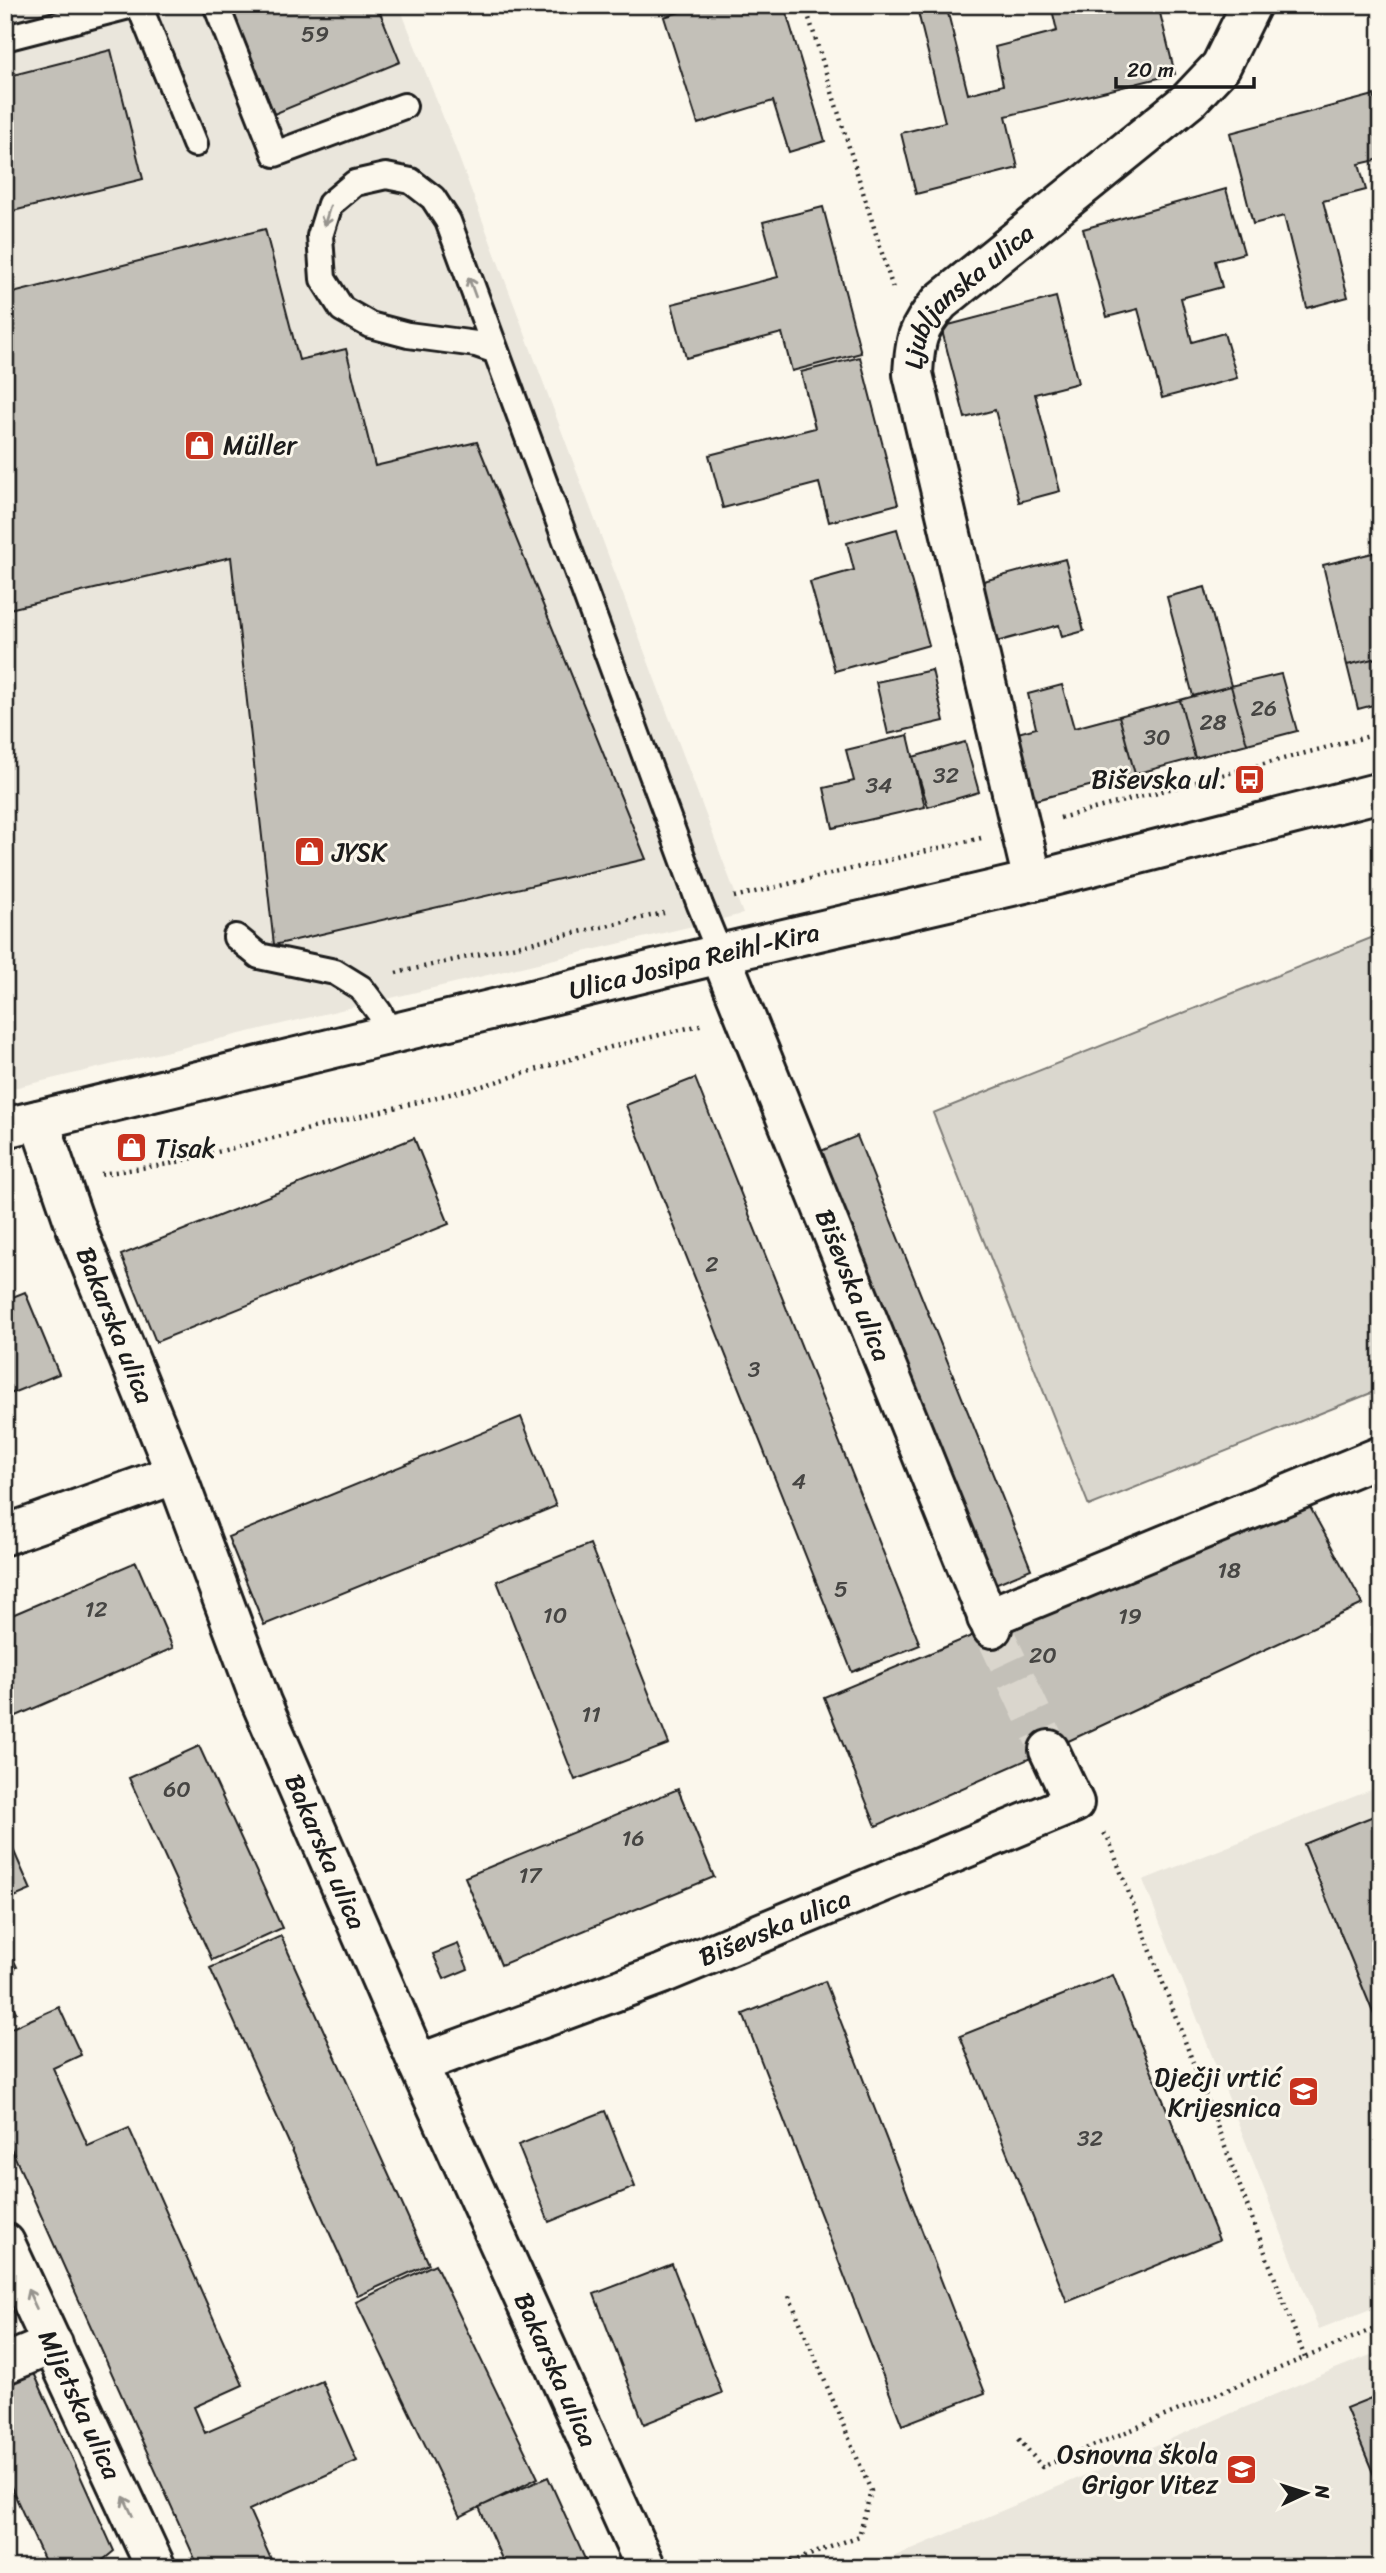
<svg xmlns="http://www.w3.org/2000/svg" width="1386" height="2573" viewBox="0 0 1386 2573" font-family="Sriracha,sans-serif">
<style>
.built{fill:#eae6dc}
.green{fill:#dad7ce;stroke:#7b7a75;stroke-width:2}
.building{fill:#c3c0b8;stroke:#1c1c1c;stroke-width:2}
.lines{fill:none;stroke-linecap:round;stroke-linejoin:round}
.minor-tunnel{stroke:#dad6cd;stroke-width:38;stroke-dasharray:38 19;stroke-linecap:butt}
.service-casing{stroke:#1c1c1c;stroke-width:30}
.minor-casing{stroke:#1c1c1c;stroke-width:44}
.path{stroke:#1c1c1c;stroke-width:4.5;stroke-dasharray:2 5;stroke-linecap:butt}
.service{stroke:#fbf7ec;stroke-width:24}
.minor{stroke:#fbf7ec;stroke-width:38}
.oneway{stroke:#97948e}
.labels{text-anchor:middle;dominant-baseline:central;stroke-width:6;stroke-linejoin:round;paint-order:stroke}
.number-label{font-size:23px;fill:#464543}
.street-label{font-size:26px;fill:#1c1c1c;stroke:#fbf7ec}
.poi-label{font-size:26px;fill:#1c1c1c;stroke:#fbf7ec;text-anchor:start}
</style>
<rect width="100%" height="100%" fill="#fbf7ec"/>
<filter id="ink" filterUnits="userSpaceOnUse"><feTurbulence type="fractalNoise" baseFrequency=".0143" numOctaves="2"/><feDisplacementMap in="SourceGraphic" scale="14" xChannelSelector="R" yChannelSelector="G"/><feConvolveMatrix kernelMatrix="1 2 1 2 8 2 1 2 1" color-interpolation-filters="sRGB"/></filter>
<g filter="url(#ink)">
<path class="built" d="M5 5H399L453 142 743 914 5 1090Z
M1381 1786V2305L1319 2329 1143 1880Z
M1381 2351V2568H867L1335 2369Z"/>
<path class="green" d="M1381 934V1389L1089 1506 933 1113Z"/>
<path class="building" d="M230 5H377L400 62 274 114Z
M702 5H784L825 141 789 152 773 101 698 124 664 17Z
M928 5H946L968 94 1003 85 995 47 1057 31 1051 5H1158L1175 74 1006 116 1018 168 916 194 901 133 945 122 917 8Z
M111 50 143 179 5 213V77Z
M1374 95 1381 122V159L1359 164 1366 190 1323 201 1348 297 1307 308 1284 216 1253 224 1230 133Z
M1226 189 1244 253 1215 261 1222 287 1181 298 1192 342 1224 333 1237 378 1162 398 1138 309 1107 317 1083 229Z
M823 207 861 353 792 371 782 333 686 358 672 304 778 277 763 222Z
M265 229 299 360 346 349 375 466 477 442 646 859 274 945 231 557 5 610V295Z
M1056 297 1078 383 1035 394 1060 491 1019 502 995 410 965 418 941 327Z
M860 357 898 504 829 522 819 483 723 508 709 455 815 428 801 372Z
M897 529 929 645 835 671 810 582 854 570 847 543Z
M1377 552 1381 565V657L1347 665 1323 565Z
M1065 559 1084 631 1062 637 1059 625 996 642 980 582Z
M1205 587 1231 686 1193 696 1167 597Z
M1381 657V703L1358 709 1347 665Z
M932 670 944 721 888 734 876 682Z
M1281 674 1297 731 1247 744 1231 686Z
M1062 685 1074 728 1119 716 1135 774 1024 803 1007 736 1036 728 1028 694Z
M1231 686 1247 744 1195 758 1180 700Z
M1180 700 1195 758 1135 774 1119 716Z
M908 735 925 807 833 828 824 788 854 781 846 750Z
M965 742 979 792 928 807 913 757Z
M695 1078 920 1645 852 1672 626 1105Z
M857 1136 1031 1569 990 1586 816 1153Z
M414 1138 449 1224 156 1342 121 1255Z
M25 1292 59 1374 5 1396V1300Z
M521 1417 556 1506 264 1625 228 1537Z
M1305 1498 1363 1604 1049 1750 876 1826 824 1697Z
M590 1544 669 1744 575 1780 497 1581Z
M136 1562 173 1648 5 1721V1618Z
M199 1746 282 1928 212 1960 129 1778Z
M678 1789 714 1877 501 1965 465 1877Z
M1381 1813V2032L1304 1844Z
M12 1847 31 1890 5 1901V1850Z
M281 1936 429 2264 358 2296 210 1968Z
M5 1942 17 1967 5 1972Z
M458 1944 468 1969 444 1979 433 1954Z
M1113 1975 1219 2240 1067 2302 960 2036Z
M825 1981 985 2393 902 2425 743 2014Z
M5 1988 16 2012 5 2017Z
M59 2007 81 2055 53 2068 88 2146 129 2128 243 2385 194 2407 205 2433 322 2381 357 2461 249 2510 275 2568H199L5 2135V2031Z
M605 2111 635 2187 549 2222 518 2145Z
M435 2264 538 2478 460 2517 356 2302Z
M672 2264 722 2393 644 2424 594 2294Z
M34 2373 114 2551 97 2565 98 2568H48L5 2474V2386Z
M1381 2394V2492L1346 2408Z
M548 2477 589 2568H506L479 2507Z"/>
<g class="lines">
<path class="minor-tunnel" d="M992 1628 1049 1750"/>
<defs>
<path id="service" d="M139 5 195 144
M216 5 275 154 404 106
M5 38 133 5
M496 351 476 344 408 335 370 325 342 309 323 279 320 236 330 204 355 183 386 176 411 181 433 198 448 221 496 351 700 905 720 954
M236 937 259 956 335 972 361 988 379 1012 391 1034"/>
<g id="minor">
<path id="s1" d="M1033 881 913 374C915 339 917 329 940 302L1189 100 1221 66 1251 5"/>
<path id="s2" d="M720 954 992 1628"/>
<path id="s3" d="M39 1120 77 1230 176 1474 261 1702 418 2064 646 2568"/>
<path id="s4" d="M5 1128 720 954 1033 881 1381 792"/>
<path d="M5 1535 176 1474"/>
<path d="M987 1618 1381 1456"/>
<path id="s5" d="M418 2064 662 1974 1074 1803 1049 1750"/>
<path id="s6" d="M5 2243 156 2568"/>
<path d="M5 2364 53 2344"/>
</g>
</defs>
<use href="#service" class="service-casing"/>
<use href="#minor" class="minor-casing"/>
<path class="path" d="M805 5 894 292
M1060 818 1381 733
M734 897 981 838
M396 973 664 913
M101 1174 169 1164 482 1086 611 1047 704 1024
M5 1192 18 1189
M1104 1833 1108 1838 1305 2358
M789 2296 871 2491 859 2536 791 2562 789 2568
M1019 2439 1042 2467 1381 2326"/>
<use href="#service" class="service"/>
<use href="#minor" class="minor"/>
</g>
<defs><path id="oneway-shaft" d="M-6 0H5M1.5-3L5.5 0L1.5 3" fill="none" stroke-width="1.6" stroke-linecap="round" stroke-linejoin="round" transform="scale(1.75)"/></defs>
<g class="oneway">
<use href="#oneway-shaft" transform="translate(327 216) rotate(107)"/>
<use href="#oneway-shaft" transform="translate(472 287) rotate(-110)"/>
<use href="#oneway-shaft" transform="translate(32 2299) rotate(-115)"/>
<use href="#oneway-shaft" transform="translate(128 2506) rotate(-115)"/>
</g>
</g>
<defs>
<symbol id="shop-square" viewBox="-11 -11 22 22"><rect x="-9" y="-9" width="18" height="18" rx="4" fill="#c8321e" stroke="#fbf7ec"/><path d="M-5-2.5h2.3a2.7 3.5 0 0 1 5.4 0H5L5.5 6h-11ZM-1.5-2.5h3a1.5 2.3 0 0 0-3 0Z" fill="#fff"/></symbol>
<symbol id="bus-square" viewBox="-11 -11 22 22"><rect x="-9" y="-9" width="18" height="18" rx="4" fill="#c8321e" stroke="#fbf7ec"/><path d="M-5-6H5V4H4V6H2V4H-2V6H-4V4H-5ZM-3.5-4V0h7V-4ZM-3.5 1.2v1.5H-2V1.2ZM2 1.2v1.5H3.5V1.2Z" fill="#fff"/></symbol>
<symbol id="school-square" viewBox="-11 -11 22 22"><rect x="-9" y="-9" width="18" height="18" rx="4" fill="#c8321e" stroke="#fbf7ec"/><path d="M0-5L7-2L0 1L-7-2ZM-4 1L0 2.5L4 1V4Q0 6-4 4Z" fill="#fff"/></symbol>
</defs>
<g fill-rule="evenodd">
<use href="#shop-square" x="182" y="428" width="35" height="35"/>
<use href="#bus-square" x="1232" y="762" width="35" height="35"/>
<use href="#shop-square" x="292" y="834" width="35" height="35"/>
<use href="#shop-square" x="114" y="1130" width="35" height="35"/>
<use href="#school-square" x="1286" y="2074" width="35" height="35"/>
<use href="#school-square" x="1224" y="2452" width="35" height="35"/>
</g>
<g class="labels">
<g class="number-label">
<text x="315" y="34">59</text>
<text x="1264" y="708">26</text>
<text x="1213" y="722">28</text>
<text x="1157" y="737">30</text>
<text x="946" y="775">32</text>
<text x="879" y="785">34</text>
<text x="712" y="1264">2</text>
<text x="754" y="1369">3</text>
<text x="799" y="1481">4</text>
<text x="1229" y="1570">18</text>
<text x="841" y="1589">5</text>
<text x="96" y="1609">12</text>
<text x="555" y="1615">10</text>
<text x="1130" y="1616">19</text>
<text x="1043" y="1655">20</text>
<text x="591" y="1714">11</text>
<text x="177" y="1789">60</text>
<text x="633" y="1838">16</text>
<text x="530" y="1875">17</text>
<text x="1090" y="2138">32</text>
</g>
<g class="street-label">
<text stroke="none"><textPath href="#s1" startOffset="621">Ljubljanska ulica</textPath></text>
<text stroke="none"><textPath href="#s4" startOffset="709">Ulica Josipa Reihl-Kira</textPath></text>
<text stroke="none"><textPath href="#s2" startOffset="357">Biševska ulica</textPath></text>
<text stroke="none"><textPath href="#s3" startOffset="219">Bakarska ulica</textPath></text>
<text stroke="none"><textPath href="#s3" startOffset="786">Bakarska ulica</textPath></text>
<text stroke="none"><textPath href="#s5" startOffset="382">Biševska ulica</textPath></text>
<text stroke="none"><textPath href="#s3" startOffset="1353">Bakarska ulica</textPath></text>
<text stroke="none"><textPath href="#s6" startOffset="178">Mljetska ulica</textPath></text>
</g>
<g class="poi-label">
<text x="223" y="445">Müller</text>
<text x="1227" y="779" text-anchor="end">Biševska ul.</text>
<text x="332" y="852">JYSK</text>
<text x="155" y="1148">Tisak</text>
<text x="1281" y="2077" text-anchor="end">Dječji vrtić<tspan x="1281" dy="30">Krijesnica</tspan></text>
<text x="1218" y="2454" text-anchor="end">Osnovna škola<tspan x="1218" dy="30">Grigor Vitez</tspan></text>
</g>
</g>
<rect width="1386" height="2573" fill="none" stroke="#fbf7ec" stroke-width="28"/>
<rect x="14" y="14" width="1358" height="2545" fill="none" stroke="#1c1c1c" stroke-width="2.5" filter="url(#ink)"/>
<g transform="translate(1306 2493) rotate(86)" stroke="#fbf7ec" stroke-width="5" paint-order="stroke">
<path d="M0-5L12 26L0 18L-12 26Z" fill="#1c1c1c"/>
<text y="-10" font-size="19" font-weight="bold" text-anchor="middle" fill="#1c1c1c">N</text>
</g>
<path d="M1116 77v10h138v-10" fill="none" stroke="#1c1c1c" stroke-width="3.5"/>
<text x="1127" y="77" font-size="21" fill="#1c1c1c" stroke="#fbf7ec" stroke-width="5" paint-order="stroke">20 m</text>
</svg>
